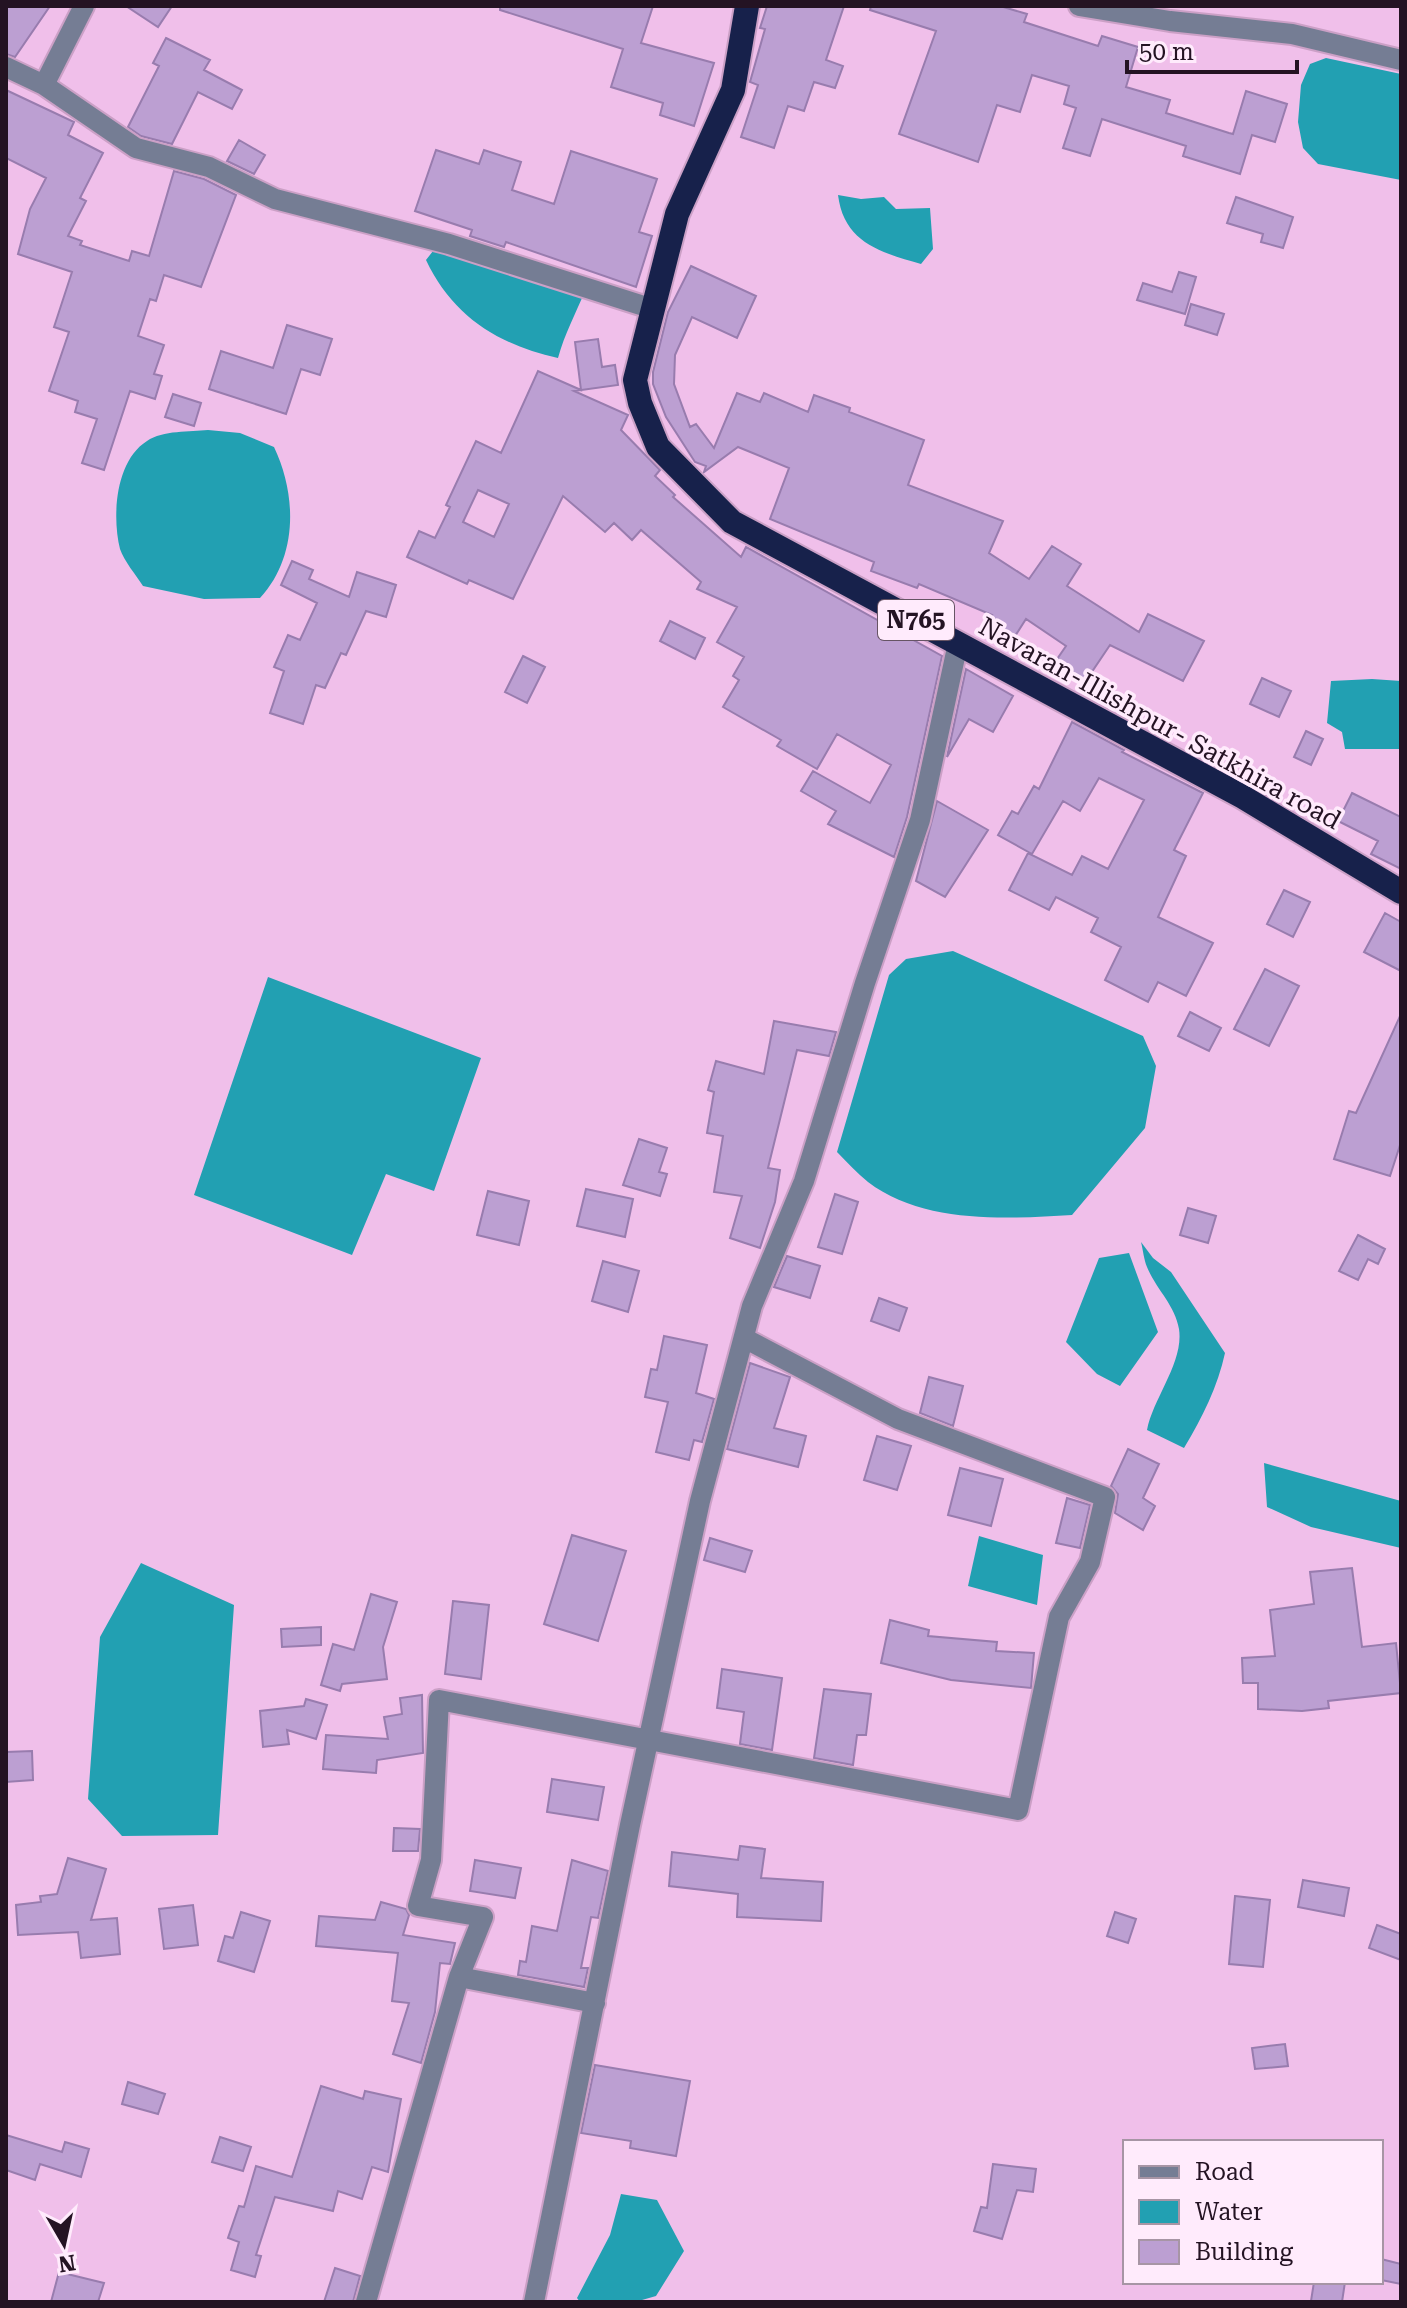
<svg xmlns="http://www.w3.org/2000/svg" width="1407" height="2308" viewBox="0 0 1407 2308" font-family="'Roboto Serif',serif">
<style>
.water{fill:#22a0b2}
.building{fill:#bc9fd2;stroke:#987cae;stroke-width:2;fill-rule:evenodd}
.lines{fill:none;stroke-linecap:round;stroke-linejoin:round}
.minor-casing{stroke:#cba0c6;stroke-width:24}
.highway-casing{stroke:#cba0c6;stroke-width:28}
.minor{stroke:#757d94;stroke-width:20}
.highway{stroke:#17214b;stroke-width:24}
.labels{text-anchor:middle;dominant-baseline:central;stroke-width:7;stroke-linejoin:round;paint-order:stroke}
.shield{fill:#ffebfc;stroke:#665464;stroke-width:2}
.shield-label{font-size:24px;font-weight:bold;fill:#241323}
.street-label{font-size:26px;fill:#241323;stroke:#ffebfc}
</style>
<rect width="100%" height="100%" fill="#f0bfea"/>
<path class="water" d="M1326 58 1401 74V180L1318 164 1303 148 1298 122 1301 85 1310 64Z
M838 195 861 199 884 197 896 209 930 208 933 249 921 264C879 252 844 242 838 195Z
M446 246 585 291C575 315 565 333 558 358 499 345 453 317 426 260L433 251Z
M208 430 240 433 274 447C297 495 298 557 260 598L204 599 143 586C136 575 124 561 120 549 112 517 115 461 147 441 163 430 190 432 208 430Z
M1372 679 1401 681V749H1345L1342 732 1327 723 1331 681Z
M953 951 1143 1036 1156 1066 1145 1128 1072 1215C1006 1219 923 1224 868 1182 857 1173 847 1162 837 1152L889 975 906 959Z
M268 977 481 1058 434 1191 386 1174 352 1255 194 1195Z
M1141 1242 1153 1258 1171 1272 1225 1353C1218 1386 1202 1418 1184 1448L1147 1430C1153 1398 1184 1362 1179 1329 1175 1305 1156 1289 1147 1267 1144 1260 1143 1250 1141 1242Z
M1129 1253 1158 1332 1120 1386 1097 1374 1066 1342 1099 1258Z
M1264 1463 1401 1501V1548L1311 1527 1267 1507Z
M979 1536 1043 1555 1037 1605 968 1586Z
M141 1563 234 1605 218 1835 122 1836 88 1799 100 1637Z
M621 2194 657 2200 684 2251 656 2296 635 2302H580L577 2298 610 2235Z"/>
<path class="building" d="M6 6H50L15 57 6 54Z
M126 6H172L158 27Z
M500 6H653L641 43 714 63 694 126 660 115 663 103 611 87 623 49 500 10Z
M767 6H844L826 60 843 66 835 88 814 82 804 111 788 106 774 148 741 137 758 85 750 82 765 29 760 28Z
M871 6H1000L1027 14 1024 22 1098 46 1102 36 1138 47 1126 87 1170 100 1166 113 1229 133 1233 134 1246 91 1287 104 1275 142 1252 135 1240 174 1183 156 1186 146 1102 119 1090 156 1063 148 1076 108 1064 104 1069 86 1032 75 1020 112 997 105 978 162 899 134 936 31 870 10Z
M166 38 210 60 204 70 242 90 232 109 198 92 172 144 141 136 128 127 159 66 153 63Z
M6 90 74 122 68 135 103 153 80 198 86 201 68 236 82 241 80 245 129 261 132 251 149 256 174 171 204 179 236 195 201 287 164 275 156 301 150 299 138 336 164 345 154 374 162 376 155 399 130 391 104 470 82 463 97 419 75 412 78 401 49 391 69 332 54 327 72 272 18 254 30 209 46 178 6 158Z
M239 140 265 155 254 174 227 161Z
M436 150 479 164 484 150 521 162 512 190 554 204 571 151 657 179 639 232 652 236 636 287 506 242 504 247 470 236 472 230 415 211Z
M1236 197 1293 217 1283 248 1261 242 1263 234 1227 223Z
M691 266 756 296 737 338 692 317 675 355 674 384 690 427 696 424 714 448 737 393 760 402 764 393 808 412 814 395 850 408 849 412 924 440 908 485 1003 521 989 553 1029 579 1052 546 1081 564 1067 586 1139 632 1148 614 1204 641 1183 681 1110 645 1083 685 1053 665 1066 646 1026 619 1008 647 982 630 992 615 919 584 917 588 871 571 874 562 770 519 789 468 738 447 704 472 706 466 695 462 666 417 653 384V372L668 312Z
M1179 272 1196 277 1185 314 1137 300 1143 283 1172 292Z
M1191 304 1224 314 1217 335 1185 325Z
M287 325 332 339 320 375 301 369 286 414 209 389 221 351 273 368Z
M598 339 602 367 615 365 618 385 574 391 628 415 621 430 660 470 655 476 675 495 673 497 741 557 746 547 942 656 907 817 894 857 828 824 836 811 801 791 813 771 870 803 891 765 837 734 817 769 777 746 781 740 723 707 739 680 733 676 744 657 717 642 737 607 697 589 701 582 641 530 632 540 614 523 605 532 563 496 513 599 469 580 467 584 407 557 419 531 435 538 450 507 446 505 476 441 501 453 538 371 581 390 575 342ZM478 490 509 504 494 537 463 522Z
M173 394 201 403 194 426 165 417Z
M292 561 313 570 309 579 349 597 357 572 396 585 386 617 366 611 346 655 341 653 325 688 316 685 303 724 270 713 284 671 274 667 288 635 300 640 317 603 281 585Z
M670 621 705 638 695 659 660 641Z
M523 656 545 667 527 703 505 692Z
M966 669 1013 696 993 732 969 719 947 757Z
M1262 678 1291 691 1279 717 1250 704Z
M1072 722 1124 750 1122 752 1203 793 1174 850 1186 856 1158 917 1213 943 1186 996 1158 982 1148 1002 1105 980 1121 947 1091 932 1098 918 1056 897 1049 910 1009 890 1028 853 1072 875 1082 856 1108 869 1144 800 1099 778 1080 811 1063 801 1032 854 998 835 1012 811 1018 814 1034 786 1039 789Z
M1306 731 1323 739 1311 765 1294 757Z
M1352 793 1401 817V869L1371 854 1378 841 1338 821Z
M937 801 988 830 945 897 916 881Z
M1284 890 1310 902 1293 937 1267 924Z
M1385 913 1401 922V971L1364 952Z
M1265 969 1299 986 1269 1046 1234 1029Z
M1190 1012 1221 1028 1209 1051 1178 1036Z
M1401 1014V1142L1390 1176 1334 1159 1349 1111 1356 1113Z
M774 1021 836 1032 829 1056 797 1050 768 1168 780 1170 775 1202 760 1248 730 1238 742 1196 714 1192 723 1136 707 1133 714 1092 708 1090 716 1061 764 1074Z
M639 1139 667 1148 659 1172 667 1174 660 1196 623 1185Z
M586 1189 633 1199 625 1237 577 1226Z
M488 1191 529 1201 519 1245 477 1235Z
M835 1194 858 1202 842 1254 818 1247Z
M1188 1208 1216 1216 1208 1243 1180 1235Z
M1358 1235 1385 1249 1378 1264 1368 1259 1358 1280 1339 1271Z
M787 1256 820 1266 810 1298 774 1287Z
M603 1261 639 1271 628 1312 592 1301Z
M879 1298 907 1308 899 1331 871 1321Z
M664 1336 707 1345 696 1393 714 1399 702 1442 694 1440 689 1460 656 1452 668 1402 645 1397 651 1369 657 1370Z
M750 1363 790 1377 774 1428 806 1436 798 1467 727 1449Z
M929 1377 963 1386 953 1426 920 1413Z
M877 1436 911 1446 897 1490 864 1480Z
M1128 1449 1159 1464 1143 1498 1155 1506 1143 1530 1115 1513 1118 1494 1111 1486Z
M960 1468 1003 1479 991 1526 948 1515Z
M1067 1498 1090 1505 1080 1548 1056 1543Z
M572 1535 626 1551 598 1641 544 1624Z
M710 1538 752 1551 745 1572 704 1560Z
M1352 1568 1362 1647 1396 1643 1401 1693 1328 1701 1329 1708 1302 1711 1258 1709V1683H1243L1242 1658 1275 1656 1270 1610 1314 1604 1310 1572Z
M371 1594 397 1602 383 1647 387 1679 342 1684 340 1691 321 1685 333 1644 354 1650Z
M453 1601 489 1605 481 1679 445 1674Z
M890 1620 929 1630 928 1636 997 1642 996 1651 1034 1653 1031 1688 951 1680 881 1663Z
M321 1627V1645L282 1647 281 1629Z
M722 1669 782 1678 772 1750 740 1744 744 1712 717 1708Z
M824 1689 871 1694 866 1735H857L853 1765 814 1758Z
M422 1695 423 1753 377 1760 376 1773 323 1769 326 1735 388 1739 384 1717 402 1714 400 1698Z
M306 1699 327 1705 316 1739 287 1730 289 1744 263 1747 260 1711 304 1706Z
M32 1751 33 1780 6 1782V1752Z
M552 1779 604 1787 598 1820 547 1812Z
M394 1828 420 1829 418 1851H393Z
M740 1846 765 1849 761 1878 823 1882 821 1921 737 1917 738 1894 669 1886 672 1852 738 1860Z
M68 1858 106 1869 91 1920 117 1918 120 1954 81 1958 78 1932 18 1935 16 1905 41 1902 40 1896 57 1894Z
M475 1860 521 1868 515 1898 470 1891Z
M572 1860 608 1871 598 1918 591 1917 581 1968H588L584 1987 518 1975 520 1961 526 1962 532 1926 557 1931Z
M1303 1880 1349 1888 1344 1916 1298 1907Z
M1235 1896 1270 1900 1263 1967 1229 1964Z
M381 1902 406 1909 409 1915 403 1935 455 1943 450 1964 440 1963 435 2012 421 2063 393 2054 409 2003 392 2001 398 1953 316 1946 319 1916 375 1920Z
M193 1905 198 1945 164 1949 159 1909Z
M241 1912 270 1921 254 1972 218 1961 225 1936 233 1938Z
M1115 1912 1136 1919 1128 1943 1107 1936Z
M1377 1925 1401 1934V1960L1369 1948Z
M1285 2044 1288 2066 1255 2069 1252 2048Z
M595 2065 690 2081 676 2156 630 2148 631 2141 581 2133Z
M128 2082 165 2094 158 2114 122 2104Z
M321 2086 363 2099 365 2091 401 2099 388 2172 372 2167 362 2199 338 2191 333 2211 275 2197 256 2255 261 2256 255 2277 231 2270 239 2242 228 2238 239 2206 244 2207 256 2166 292 2177Z
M6 2135 62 2152 65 2142 89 2149 81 2177 40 2164 35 2180 6 2170Z
M220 2137 251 2147 243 2171 212 2162Z
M993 2164 1036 2169 1033 2192 1017 2190 1002 2239 974 2231 981 2207 987 2208Z
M1381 2259 1401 2264V2284L1381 2280Z
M335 2268 360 2276 353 2302H324Z
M59 2272 104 2283 98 2302H51Z
M1314 2282H1345L1342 2302 1311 2301Z"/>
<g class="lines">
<defs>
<path id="minor" d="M1079 6 1170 21 1292 34 1401 60
M6 67 44 85 84 6
M44 85 136 148 209 167 275 199 449 244 650 308
M459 1977 483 1917 418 1906 431 1860 439 1700 1018 1810 1059 1617 1090 1562 1105 1497 898 1419 744 1338
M366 2302 459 1977 595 2003
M534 2302 630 1825 700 1501 752 1306 804 1181 865 983 920 820 958 643"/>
<path id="highway" d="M747 6 733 90 677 214 635 380 640 403 658 447 732 522 1243 797 1401 892"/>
</defs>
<use href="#minor" class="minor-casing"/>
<use href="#highway" class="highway-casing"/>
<use href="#minor" class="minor"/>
<use href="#highway" class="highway"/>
</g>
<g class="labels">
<rect class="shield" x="878" y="600" width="76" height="40" rx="6"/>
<g class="shield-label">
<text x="916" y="620">N765</text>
</g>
<g class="street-label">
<text transform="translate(1160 723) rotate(29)">Navaran-Illishpur- Satkhira road</text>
</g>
</g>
<rect width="1407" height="2308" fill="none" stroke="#241323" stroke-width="16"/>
<rect x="1123" y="2140" width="260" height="144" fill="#ffebfc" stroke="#a795a5" stroke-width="2"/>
<rect x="1139" y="2166" width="40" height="12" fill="#757d94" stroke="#a795a5" stroke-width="2"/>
<text x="1195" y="2180" font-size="24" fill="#241323">Road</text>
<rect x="1139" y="2200" width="40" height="24" fill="#22a0b2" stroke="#a795a5" stroke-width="2"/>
<text x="1195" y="2220" font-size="24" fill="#241323">Water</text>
<rect x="1139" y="2240" width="40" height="24" fill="#bc9fd2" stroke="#a795a5" stroke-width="2"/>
<text x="1195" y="2260" font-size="24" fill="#241323">Building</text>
<g transform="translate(64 2244) rotate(171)" stroke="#ffebfc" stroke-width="6" paint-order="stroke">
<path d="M0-6L14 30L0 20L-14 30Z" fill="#241323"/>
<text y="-12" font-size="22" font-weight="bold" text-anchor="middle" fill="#241323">N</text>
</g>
<path d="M1127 60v12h170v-12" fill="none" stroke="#241323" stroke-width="4"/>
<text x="1139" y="60" font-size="24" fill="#241323" stroke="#ffebfc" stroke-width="6" paint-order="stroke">50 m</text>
</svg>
